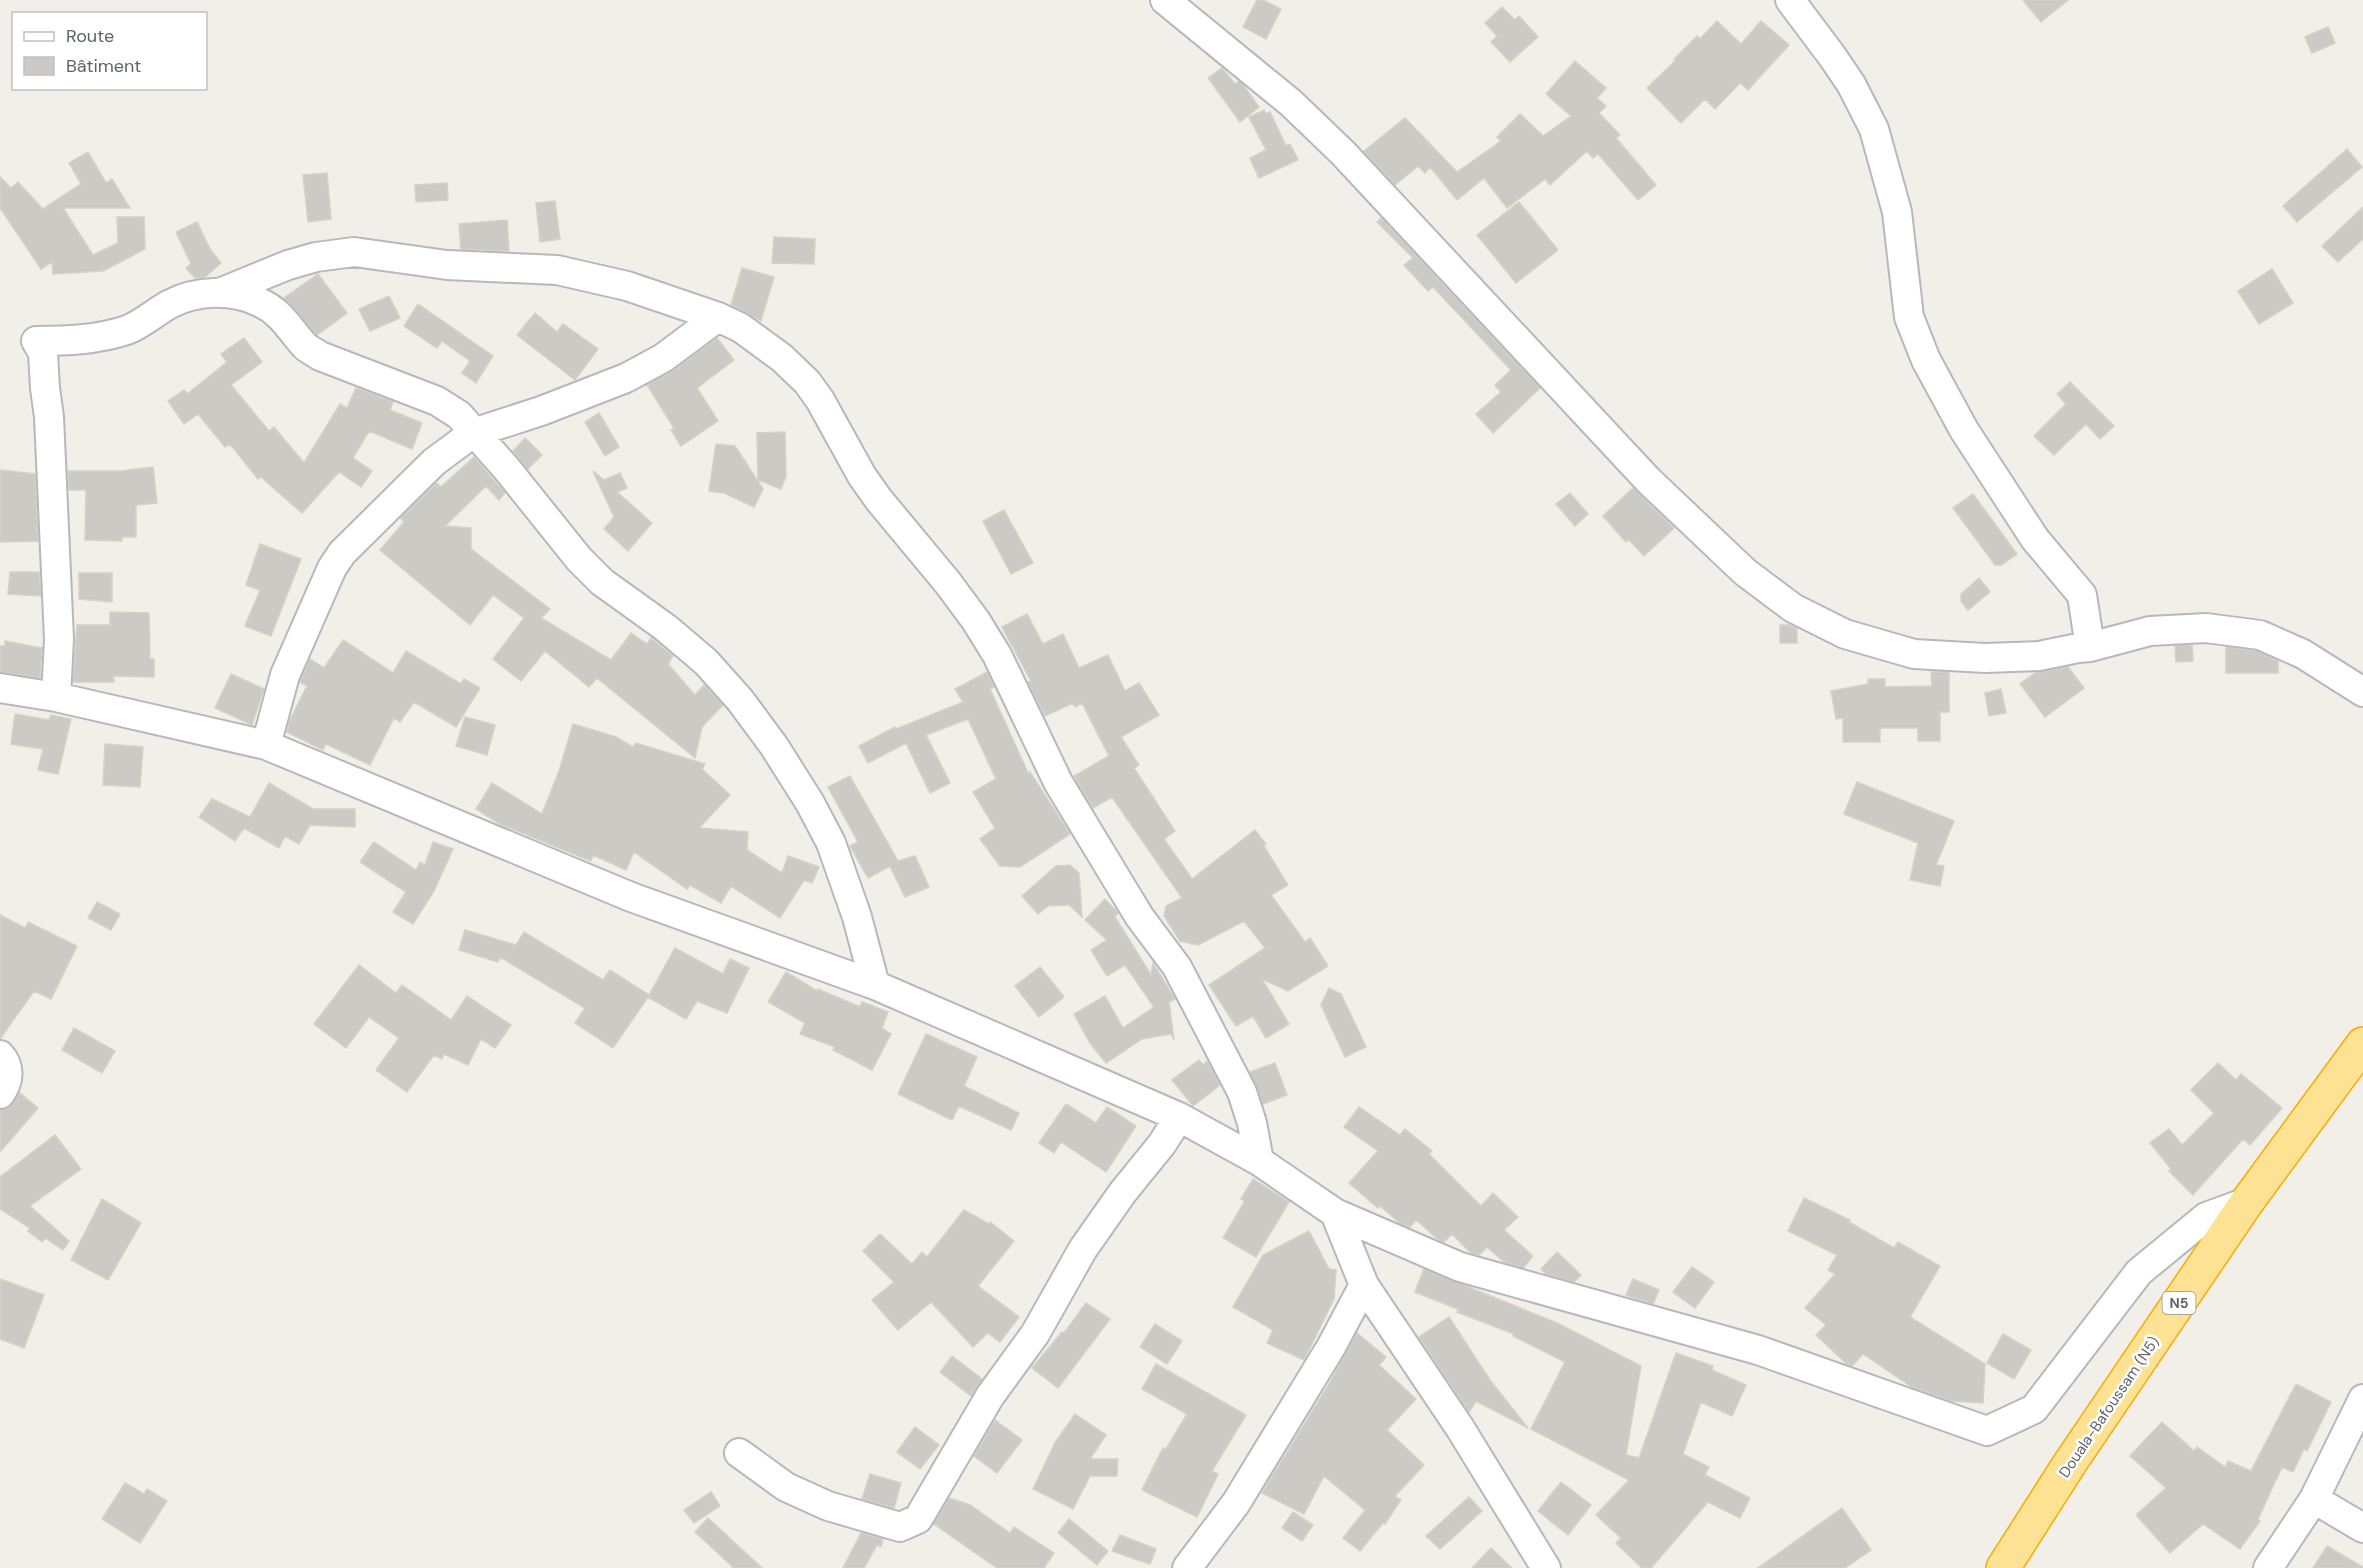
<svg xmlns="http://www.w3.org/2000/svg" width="2363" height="1568" viewBox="0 0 2363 1568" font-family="'DM Sans',sans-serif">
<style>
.building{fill:#cccac5;stroke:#d6d1c6;stroke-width:1.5}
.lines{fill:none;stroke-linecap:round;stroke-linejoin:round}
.minor-casing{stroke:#b5b8bc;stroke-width:32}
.highway-casing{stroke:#f9ab00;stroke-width:36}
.minor{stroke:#fff;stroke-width:28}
.highway{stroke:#fde293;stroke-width:33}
.labels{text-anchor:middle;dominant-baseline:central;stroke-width:5;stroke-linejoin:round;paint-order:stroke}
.shield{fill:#fff;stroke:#8f9295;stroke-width:1.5}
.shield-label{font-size:14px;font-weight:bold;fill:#5f6368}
.street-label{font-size:15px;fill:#5f6368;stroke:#fff}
</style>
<rect width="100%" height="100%" fill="#f1efe8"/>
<path class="building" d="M1257 0H1263L1281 9 1266 39 1243 27Z
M2023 0H2068L2041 22Z
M1502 7 1515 20 1519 16 1538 37 1510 62 1491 42 1497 36 1485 23Z
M1717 21 1741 44 1761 21 1789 45 1748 90 1740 83 1715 109 1705 99 1681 123 1647 88 1676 60 1674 59 1697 36 1700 39Z
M2328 27 2335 43 2312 53 2305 37Z
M1575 61 1606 88 1597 98 1606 106 1599 113 1620 135 1616 138 1656 185 1638 200 1598 154 1593 158 1587 151 1550 185 1545 179 1507 208 1484 178 1457 200 1430 167 1425 173 1418 166 1395 185 1364 151 1405 118 1457 172 1501 141 1497 137 1520 114 1543 136 1571 116 1546 94Z
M1222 68 1235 84 1239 81 1244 86 1259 107 1240 122 1208 78Z
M1264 110 1266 114 1270 112 1286 146 1290 144 1298 160 1259 178 1250 158 1266 150 1249 117Z
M2347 149 2362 167 2297 222 2283 206Z
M88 152 106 183 112 179 130 208H63L93 255 118 243 117 217H144L145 249 103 271 53 274 52 262 41 269 0 208V177L11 188 18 182 43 209 81 184 69 163Z
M327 173 331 219 308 222 303 175Z
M447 183 448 200 416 202 415 185Z
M555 201 560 239 540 242 536 203Z
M1519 202 1558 250 1516 283 1477 235Z
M2363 207V239L2338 262 2322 246Z
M1381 218 1540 388 1493 433 1476 414 1501 392 1495 385 1511 370 1433 287 1428 291 1404 265 1413 258 1377 222Z
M507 220 509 251 461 249 459 224Z
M197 222 210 249 221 263 205 277 195 278 186 268 191 264 176 232Z
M774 237 815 239 814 264 772 263Z
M742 268 774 277 761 321 731 305Z
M2272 269 2293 303 2259 324 2238 291Z
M318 274 347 313 317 335 284 298Z
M389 296 400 318 370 331 359 309Z
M418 304 493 356 476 383 462 373 470 361 442 341 437 348 404 326Z
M535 313 557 332 563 324 598 349 575 380 517 335Z
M244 338 262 362 231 385 269 431 274 427 304 463 340 404 347 408 356 388 393 402 390 410 422 423 412 449 369 431 353 458 372 471 361 487 339 472 302 513 261 477 258 479 230 444 225 447 198 414 184 424 168 401 184 390 187 394 227 362 221 354Z
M717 338 734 360 697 388 718 421 681 446 671 430 674 428 647 385 673 371Z
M2070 382 2114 426 2100 439 2086 424 2054 455 2034 436 2066 404 2057 394Z
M599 413 619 447 605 456 585 422Z
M785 432 786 476 781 489 758 480 757 433Z
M525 438 542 455 528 469 513 451Z
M716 444 735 446 763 489 754 507 724 493 709 491Z
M474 457 505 493 499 500 486 486 445 526 471 528V549L550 609 541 618 611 660 631 633 647 644 651 638 673 656 668 664 695 695 704 685 723 705 702 727 695 758 597 678 589 687 545 651 521 681 493 659 524 618 493 595 470 625 380 550 404 522 401 518 437 483 441 487Z
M153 467 157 503 136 505V537H122V541L85 540 86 490H69L68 471H121Z
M0 470 35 474 38 541 0 542Z
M593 471 604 480 620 473 627 488 617 492 652 523 628 551 604 529 614 517Z
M1633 488 1674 528 1644 556 1628 539 1626 542 1603 516Z
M1570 493 1588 514 1575 526 1556 504Z
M1973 494 2017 554 2001 565H1995L1953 508Z
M1004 510 1033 563 1011 574 983 521Z
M260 544 301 559 271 636 245 626 260 590 246 585Z
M10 572H39L41 596 8 594Z
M79 573H112V602L79 599Z
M1979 578 1990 592 1968 610 1961 601V594Z
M110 612 149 613 150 659H154V677L113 676 114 682H73L77 625H110Z
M1027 614 1043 644 1063 634 1079 668 1108 655 1125 691 1139 683 1159 715 1121 737 1139 765 1134 768 1175 831 1164 839 1192 879 1255 830 1266 844 1264 846 1288 885 1271 895 1305 942 1310 938 1328 966 1288 991 1262 979 1289 1024 1266 1038 1253 1016 1236 1026 1209 985 1265 948 1244 921 1198 945 1180 941 1164 916 1166 906 1182 898 1112 797 1093 808 1074 776 1109 756 1082 703 1075 707 1073 703 1045 716 1028 682 1031 681 1002 627Z
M1780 625H1790L1797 629V643H1780Z
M343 640 393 673 406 651 461 684 464 679 480 688 456 727 414 702 400 722 394 718 370 765 326 744 323 750 287 732 290 720 307 686 300 682 310 659 324 668Z
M5 641 42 648 40 678 0 672V646H5Z
M2192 645 2193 661 2176 662 2175 646Z
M2226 647 2256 651 2278 661V673H2226Z
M2068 667 2084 688 2045 717 2020 684 2035 673Z
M987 672 994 687 990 689 1028 773 1030 772 1070 834 1020 867 1000 866 980 839 995 828 973 792 996 779 968 719 926 735 950 783 930 793 906 743 868 763 859 746 895 727 896 729 963 702 955 689Z
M1931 672H1949V712H1940V741H1918V728H1880V742H1843V718L1836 719 1831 691 1868 684V679H1885V687L1932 686Z
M231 674 264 689 252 725 215 708Z
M2001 689 2006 713 1989 716 1985 693Z
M15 714 49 720 51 715 71 719 58 774 38 770 43 749 11 744Z
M465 717 495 725 487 755 456 746Z
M573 724 616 737 633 747 636 743 705 764 702 769 730 795 699 828 748 832 747 850 782 873 788 856 819 867 812 883 804 880 780 918 731 886 721 903 690 885 687 889 634 852 626 870 593 855 591 861 500 824 476 809 492 783 542 814 559 771Z
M105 744 143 747 140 787 103 785Z
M850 776 898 861 915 856 929 887 905 897 890 866 868 878 850 846 858 842 828 787Z
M1857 782 1954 821 1936 865 1944 866 1940 886 1910 880 1918 843 1844 814Z
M269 783 313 809H355V827L310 825 299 844 285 836 279 848 244 828 235 841 199 817 212 799 250 817Z
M374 842 416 870 420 862 425 865 433 842 453 849 434 891 413 924 393 912 406 892 360 862Z
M1070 865 1079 873 1082 917 1069 905 1048 906 1038 914 1022 896 1056 866Z
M1105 899 1118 913 1115 917 1151 975 1153 963 1175 999 1169 1002 1174 1040 1171 1034 1142 1039 1106 1063 1090 1043 1074 1014 1105 996 1123 1028 1154 1007 1125 965 1107 976 1091 950 1107 940 1085 920Z
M97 902 120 914 111 930 88 918Z
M0 915 25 928 28 922 77 946 51 999 34 991 0 1039Z
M465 930 516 945 524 932 603 980 610 970 649 995 675 948 723 974 730 959 749 968 727 1013 697 1001 686 1019 648 997 613 1048 575 1023 585 1008 500 957 498 962 459 950Z
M359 965 396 993 402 985 451 1020 467 996 511 1025 495 1048 481 1039 468 1065 444 1054 442 1059 434 1055 407 1092 376 1070 399 1038 369 1017 346 1048 314 1024Z
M1040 967 1064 997 1039 1017 1015 986Z
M786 972 817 991 818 989 860 1007 862 1002 888 1012 882 1028 891 1034 872 1070 833 1050 835 1047 800 1034 805 1023 768 1002Z
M1329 988 1341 994 1366 1047 1345 1057 1321 1005Z
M74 1028 115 1051 102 1073 62 1050Z
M926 1034 977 1057 964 1086 1019 1113 1011 1130 959 1106 952 1120 898 1094Z
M1199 1060 1203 1065 1207 1061 1220 1085 1193 1106 1172 1080Z
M1275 1063 1287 1095 1263 1104 1250 1072Z
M2218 1063 2236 1080 2241 1074 2282 1108 2250 1145 2243 1139 2193 1195 2169 1171 2171 1169 2150 1143 2169 1129 2182 1145 2214 1113 2191 1090Z
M20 1093 38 1108 0 1152V1110L8 1108Z
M1066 1104 1096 1123 1107 1107 1136 1126 1106 1172 1061 1142 1054 1153 1039 1143Z
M1359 1107 1400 1135 1405 1129 1432 1151 1429 1154 1481 1206 1493 1193 1518 1217 1504 1230 1533 1256 1523 1268 1504 1262 1487 1247 1479 1255 1471 1253 1452 1234 1444 1242 1439 1240 1416 1220 1410 1227 1400 1223 1380 1206 1378 1208 1349 1183 1378 1151 1344 1127Z
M55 1135 81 1169 30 1206 69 1241 63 1250 45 1238 42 1242 28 1231 30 1228 0 1209V1177Z
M1253 1179 1289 1202 1256 1257 1223 1238 1245 1201 1241 1199Z
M1804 1198 1850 1220 1849 1222 1894 1248 1898 1242 1940 1266 1910 1317 1985 1364 1983 1403 1952 1401 1912 1387 1863 1354 1852 1366 1847 1364 1816 1335 1826 1325 1805 1308 1835 1274 1828 1270 1837 1255 1788 1231Z
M102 1199 141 1223 108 1280 71 1260Z
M964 1210 989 1224 990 1222 1014 1241 978 1286 1019 1317 1000 1342 988 1333 973 1347 931 1302 898 1330 872 1300 894 1282 863 1251 880 1234 912 1264 922 1252 927 1257Z
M1309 1231 1329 1269 1336 1270 1334 1299 1304 1360 1267 1343 1273 1330 1233 1307 1263 1255Z
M1557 1252 1581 1275 1574 1282 1546 1274 1541 1269Z
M1692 1267 1714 1282 1695 1308 1673 1292Z
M1424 1269 1557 1323 1641 1366 1626 1455 1639 1458 1676 1353 1713 1366 1712 1370 1746 1385 1732 1416 1701 1402 1683 1454 1709 1467 1705 1475 1750 1498 1740 1518 1708 1502 1651 1568H1642L1616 1543 1621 1538 1596 1515 1629 1480 1531 1429 1565 1362 1513 1336 1514 1334 1457 1312 1460 1310 1415 1292Z
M0 1279 44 1295 24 1348 0 1339Z
M1633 1279 1659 1290 1653 1304 1626 1295Z
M1086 1303 1110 1319 1058 1388 1032 1368 1062 1332 1064 1333Z
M1449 1317 1490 1380 1528 1428 1476 1401 1469 1412 1419 1337Z
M1155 1324 1182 1341 1167 1364 1140 1347Z
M1357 1333 1386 1357 1379 1365 1416 1399 1387 1430 1424 1465 1395 1496 1401 1500 1385 1524 1383 1523 1360 1551 1343 1538 1365 1510 1324 1476 1304 1514 1262 1493 1329 1384Z
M2003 1334 2031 1350 2014 1379 1987 1363Z
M952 1356 982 1379 971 1396 940 1372Z
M1156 1364 1246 1415 1212 1471 1218 1474 1197 1517 1142 1490 1163 1448 1166 1449 1187 1414 1142 1389Z
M2296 1384 2331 1402 2307 1451 2304 1449 2293 1472 2282 1467 2258 1519 2260 1521 2240 1549 2203 1524 2170 1553 2136 1515 2166 1488 2130 1456 2162 1422 2194 1451 2197 1447 2225 1467 2228 1461 2251 1471Z
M1075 1414 1106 1435 1090 1459H1118L1117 1476H1090L1073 1509 1033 1489 1055 1443Z
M995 1420 1022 1440 997 1473 974 1456Z
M915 1427 939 1445 920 1469 897 1452Z
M870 1474 901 1483 894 1508 862 1499Z
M1561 1482 1591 1505 1568 1535 1538 1511Z
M125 1483 144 1494 147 1489 167 1501 140 1543 102 1519Z
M711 1492 720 1506 694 1523 684 1510Z
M1469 1497 1482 1511 1440 1549 1426 1536Z
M949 1498 970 1505 1010 1533 1014 1527 1054 1553 1044 1568H997L934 1524Z
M1842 1508 1871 1550 1845 1568H1758Z
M1293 1512 1313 1525 1302 1541 1282 1528Z
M708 1518 762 1568H734L695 1532Z
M1069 1519 1108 1551 1097 1565 1058 1533Z
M861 1533 883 1539 881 1547 877 1545 864 1568H843Z
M1120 1535 1156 1549 1150 1564 1112 1551Z
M2327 1546 2363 1567V1568H2313Z
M1491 1548 1512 1568H1472Z"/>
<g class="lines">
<defs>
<path id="minor" d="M1165 0 1291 103 1343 153 1648 480 1745 572 1793 608 1845 634 1914 654 1985 658 2039 656 2078 648 2090 647 2150 631 2206 628 2260 635 2303 654 2363 692
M1790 0 1832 56 1851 84 1874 129 1897 212 1909 317 1926 360 1964 430 2035 539 2082 595 2090 647
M222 292 288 265 316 257 354 252 447 265 557 270 627 286 718 317 741 328 782 358 807 382 820 400 862 476 879 500 948 583 976 621 997 655 1058 782 1139 916 1177 967 1230 1069 1242 1092 1252 1123 1259 1161
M36 341C67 341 96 340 127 330 143 324 155 312 170 304 197 290 232 289 259 302 283 313 289 329 305 346 309 350 316 353 320 356L437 401 459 415 506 468 579 559 602 582 666 628 706 662 740 700 774 746 810 803 831 843 857 917 875 985
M36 341 43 353 45 388 49 417 59 639 56 697
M0 688 56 697 266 745 631 897 875 985 1179 1117 1259 1161 1335 1213 1460 1267 1758 1350 1987 1431 2034 1409 2139 1272 2206 1217 2247 1202
M266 745 285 675 332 568 342 553 434 462 473 433 541 411 626 378 663 358 718 317
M0 1055C11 1067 9 1082 0 1094
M1335 1213 1364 1285 1460 1428 1546 1568
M739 1453 786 1487 828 1506 900 1527 918 1519 990 1396 1035 1334 1083 1249 1123 1192 1162 1144 1179 1117
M2314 1499 2363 1528
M1187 1568 1236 1503 1331 1347 1364 1285
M2268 1568 2314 1499 2363 1399"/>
<path id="highway" d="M2003 1568 2070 1463 2247 1202 2363 1044"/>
</defs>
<use href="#minor" class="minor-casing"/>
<use href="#highway" class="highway-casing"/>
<use href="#minor" class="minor"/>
<use href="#highway" class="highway"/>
</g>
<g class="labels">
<rect class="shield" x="2162.5" y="1292" width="33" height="22" rx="4.5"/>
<g class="shield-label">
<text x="2179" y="1303">N5</text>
</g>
<g class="street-label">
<text transform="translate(2109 1407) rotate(-56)">Douala-Bafoussam (N5)</text>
</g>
</g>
<rect x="12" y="12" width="195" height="78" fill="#ffffff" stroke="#bfc1c3" stroke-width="1.5"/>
<rect x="24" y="32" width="30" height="9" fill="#ffffff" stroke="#bfc1c3" stroke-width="1.5"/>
<text x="66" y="42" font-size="18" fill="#5f6368">Route</text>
<rect x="24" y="57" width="30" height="18" fill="#cccac5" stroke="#bfc1c3" stroke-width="1.5"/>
<text x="66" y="72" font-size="18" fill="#5f6368">Bâtiment</text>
</svg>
